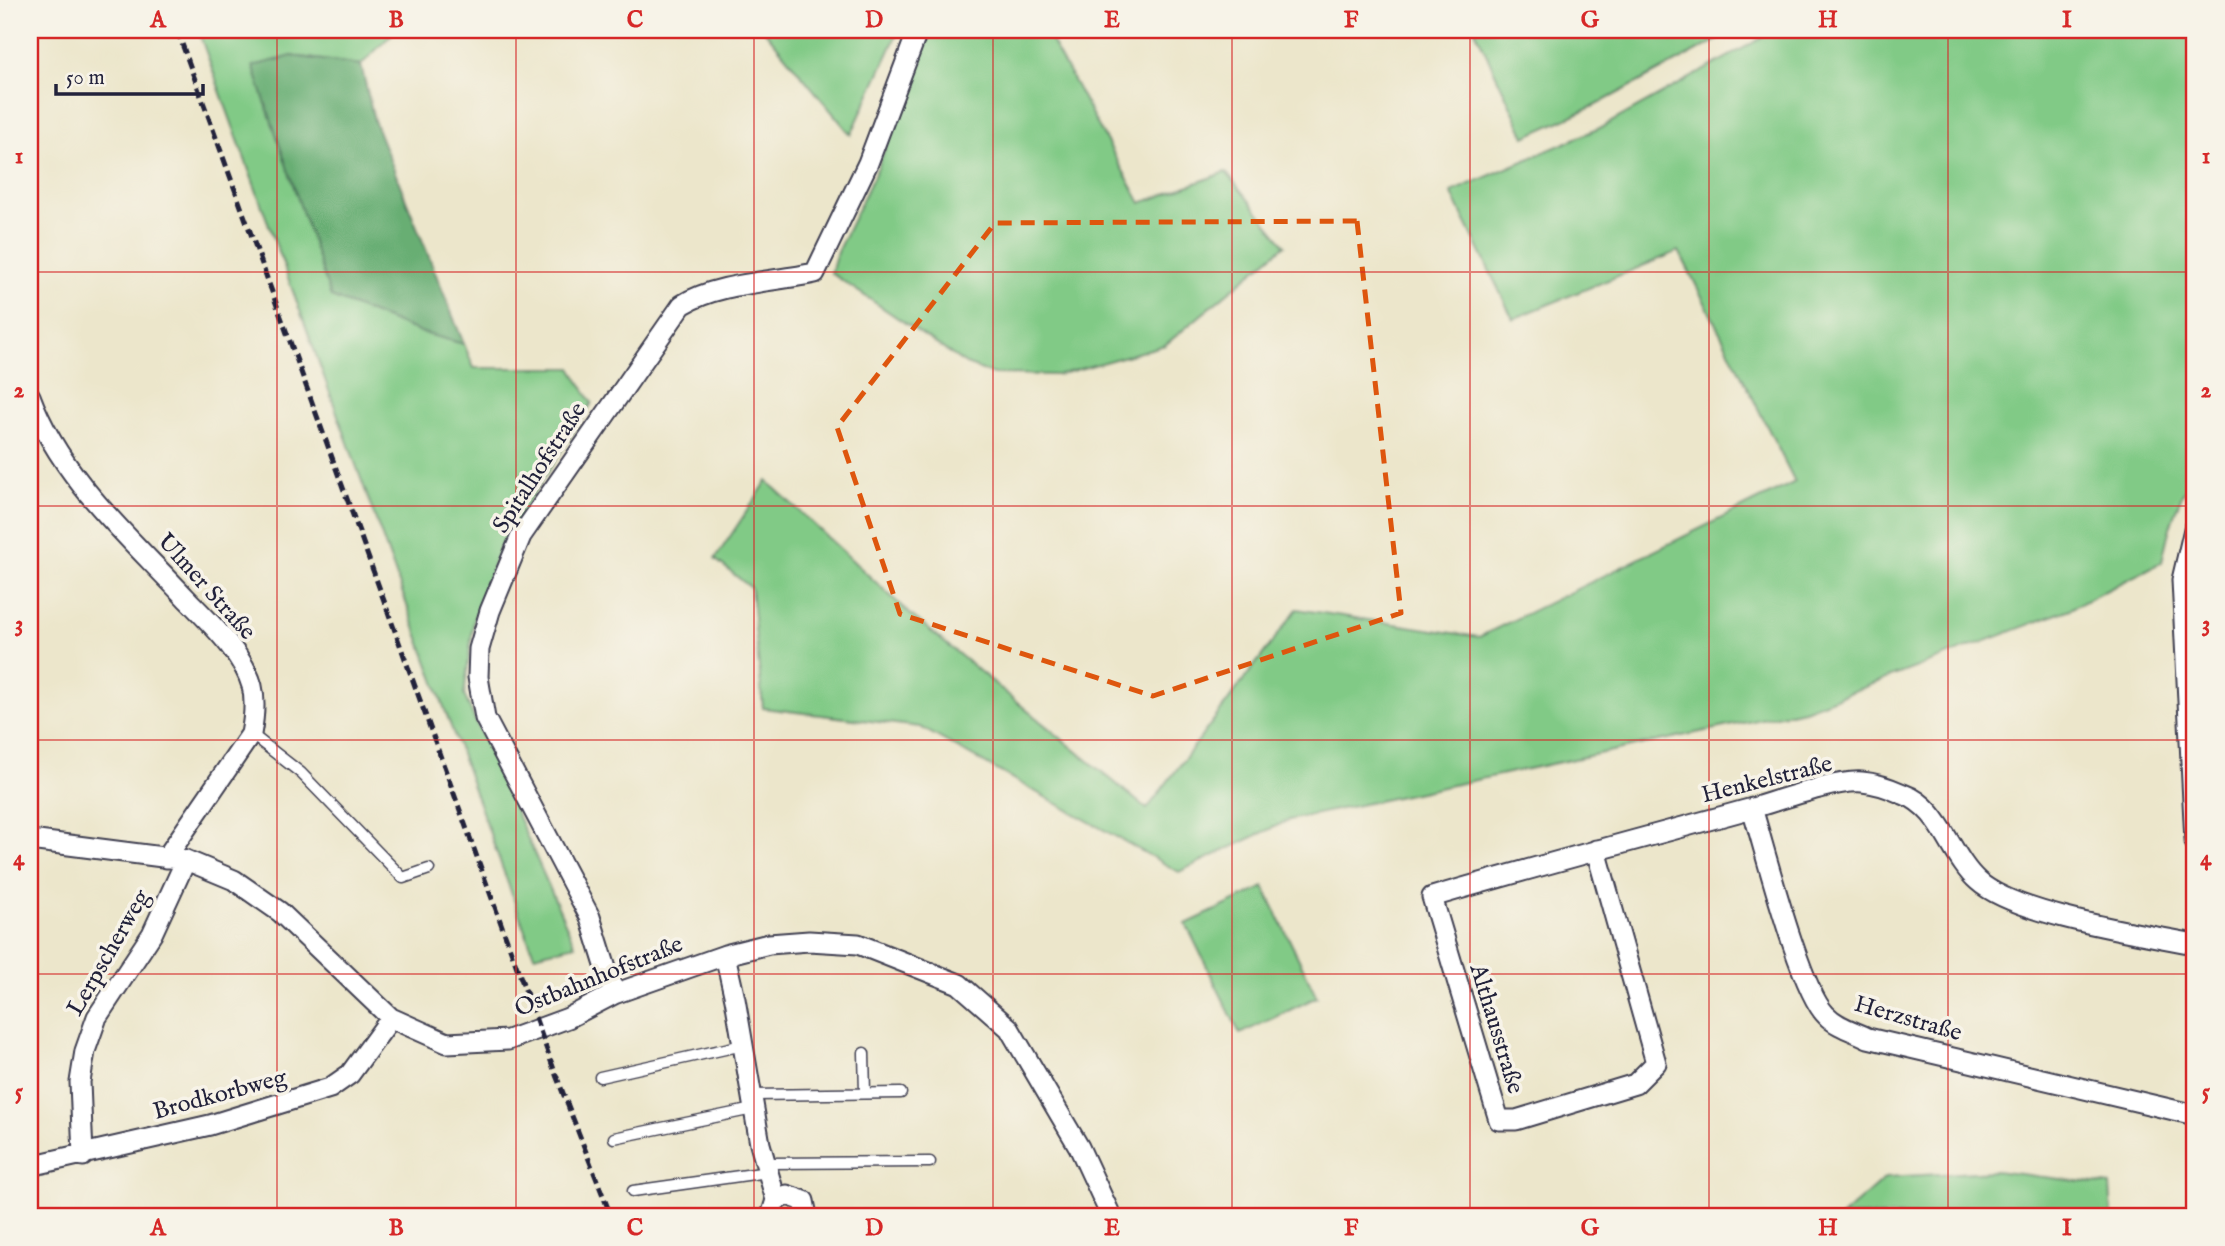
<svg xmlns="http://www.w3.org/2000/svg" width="2225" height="1246" viewBox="0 0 2225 1246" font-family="'IM FELL English',serif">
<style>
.green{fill:#81ca86;stroke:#527660;stroke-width:2}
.forest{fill:#68ae73;stroke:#456857;stroke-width:2}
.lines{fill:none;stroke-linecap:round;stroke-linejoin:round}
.service-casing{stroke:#403f51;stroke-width:13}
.minor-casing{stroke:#403f51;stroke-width:23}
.service{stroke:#fff;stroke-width:10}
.minor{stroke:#fff;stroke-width:19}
.rail{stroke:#22223b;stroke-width:5;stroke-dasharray:10 5;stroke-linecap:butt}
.marked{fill:none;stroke:#de560e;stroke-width:5;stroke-dasharray:14 9;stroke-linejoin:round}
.grid{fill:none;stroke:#d62828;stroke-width:2;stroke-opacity:0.55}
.labels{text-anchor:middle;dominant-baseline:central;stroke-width:7;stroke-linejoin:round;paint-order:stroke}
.street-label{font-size:24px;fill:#22223b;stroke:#f7f3e8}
.neatline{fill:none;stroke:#d62828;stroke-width:2.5}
.grid-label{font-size:23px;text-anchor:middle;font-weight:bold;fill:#d62828}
</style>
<rect width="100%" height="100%" fill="#f7f3e8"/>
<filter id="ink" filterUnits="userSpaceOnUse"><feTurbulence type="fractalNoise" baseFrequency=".0143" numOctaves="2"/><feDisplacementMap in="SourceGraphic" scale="14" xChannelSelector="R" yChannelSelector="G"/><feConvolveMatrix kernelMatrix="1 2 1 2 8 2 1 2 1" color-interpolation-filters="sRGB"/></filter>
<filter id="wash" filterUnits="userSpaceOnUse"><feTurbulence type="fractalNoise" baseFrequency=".00686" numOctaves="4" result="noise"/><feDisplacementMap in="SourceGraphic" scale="28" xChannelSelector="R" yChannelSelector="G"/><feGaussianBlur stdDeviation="1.57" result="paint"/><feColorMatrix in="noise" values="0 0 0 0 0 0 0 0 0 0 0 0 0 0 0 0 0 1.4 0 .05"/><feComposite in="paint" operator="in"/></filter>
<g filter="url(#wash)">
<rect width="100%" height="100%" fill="#ece6cb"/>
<path class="green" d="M198 30H396L361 65 292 56 331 297 423 333 464 344 474 368H571L592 403 500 547 474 618 464 695 575 945 534 955Z
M764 30H899L851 135Z
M929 30H1045L1141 203 1226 172 1285 245 1165 345 1058 375 993 374 966 364 831 273 837 252 878 167Z
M1475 30H1736L1596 105 1525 137Z
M1776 30H2191L2195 50V474C2176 500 2168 531 2162 562L2070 609 1804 710 1289 820 1179 872 920 727 763 708 751 588 715 559 767 481 910 614 1147 809 1297 609 1479 637 1795 482 1679 251 1513 319 1451 192 1602 127Z
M1264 887 1317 997 1240 1034 1186 924Z
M1995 1171 2110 1185 2112 1216H1842L1886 1177Z"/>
<path class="forest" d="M292 56 361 65 374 120 464 344 423 333 331 297 253 66Z"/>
</g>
<g filter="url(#ink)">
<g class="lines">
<defs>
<path id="service" d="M251 734 301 773 403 878 429 869
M864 1053 865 1093
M600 1077 743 1045
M751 1095 901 1093
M614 1138 753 1109
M765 1163 930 1162
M633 1191 768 1172"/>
<path id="minor" d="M30 396C60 477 127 535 185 597 208 621 243 653 252 686 256 702 254 718 251 734L166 858
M2195 525 2182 580 2195 842
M1752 808C1765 850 1800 990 1826 1015 1837 1027 1854 1031 1868 1038L2195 1115
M30 840 186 860 234 880 280 912 391 1018 447 1043 508 1040 568 1018 614 994 725 955 769 944 809 941 858 944 959 984 1009 1028 1079 1147 1111 1216
M1596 850 1656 1063 1635 1084 1516 1120H1499L1432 897C1537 866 1643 838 1749 809 1777 801 1835 780 1862 782 1875 783 1892 789 1903 794 1941 807 1950 856 1978 881 2015 915 2143 934 2195 944
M725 955 735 999 760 1144 776 1200
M614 994 590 917 485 718 478 677 479 649 490 611 521 536 682 305C717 283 773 282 815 273L868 163 918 30
M83 1156 80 1082 85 1051 97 1017 152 934 186 860
M30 1166 210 1125 330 1088 350 1074 391 1018
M771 1216 776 1200 787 1195 804 1201 807 1216"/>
</defs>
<use href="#service" class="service-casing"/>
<use href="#minor" class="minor-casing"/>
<use href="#service" class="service"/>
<use href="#minor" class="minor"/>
<path class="rail" d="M177 30 556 1075 611 1216"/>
</g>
</g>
<path class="marked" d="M1357 221 1401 613 1153 696 900 614 837 427 995 223Z"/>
<path class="grid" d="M277 30V1216M516 30V1216M754 30V1216M993 30V1216M1232 30V1216M1470 30V1216M1709 30V1216M1948 30V1216M30 272H2195M30 506H2195M30 740H2195M30 974H2195"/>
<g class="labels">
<g class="street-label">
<text transform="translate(540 468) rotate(-57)">Spitalhofstraße</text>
<text transform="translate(206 587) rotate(48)">Ulmer Straße</text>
<text transform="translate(1767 780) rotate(-14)">Henkelstraße</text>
<text transform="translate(109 953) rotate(-60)">Lerpscherweg</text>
<text transform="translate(599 977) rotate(-22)">Ostbahnhofstraße</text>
<text transform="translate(1908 1019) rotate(16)">Herzstraße</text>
<text transform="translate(1496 1029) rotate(73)">Althausstraße</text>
<text transform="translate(220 1095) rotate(-15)">Brodkorbweg</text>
</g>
</g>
<rect width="2225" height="1246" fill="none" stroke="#f7f3e8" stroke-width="77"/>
<path d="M56 84v10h147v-10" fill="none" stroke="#22223b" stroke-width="3.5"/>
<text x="66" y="84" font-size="21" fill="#22223b" stroke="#f7f3e8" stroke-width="5" paint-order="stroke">50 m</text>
<rect x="38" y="38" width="2148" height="1170" class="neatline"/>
<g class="grid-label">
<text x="158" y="27">A</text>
<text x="396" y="27">B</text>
<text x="635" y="27">C</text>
<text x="874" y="27">D</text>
<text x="1112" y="27">E</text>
<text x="1351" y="27">F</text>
<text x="1590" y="27">G</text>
<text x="1828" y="27">H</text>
<text x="2067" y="27">I</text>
<text x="19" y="163">1</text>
<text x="2206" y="163">1</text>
<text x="19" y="397">2</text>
<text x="2206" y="397">2</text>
<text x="19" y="631">3</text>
<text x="2206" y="631">3</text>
<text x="19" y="865">4</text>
<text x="2206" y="865">4</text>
<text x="19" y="1099">5</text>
<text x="2206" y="1099">5</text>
<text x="158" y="1235">A</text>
<text x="396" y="1235">B</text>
<text x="635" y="1235">C</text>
<text x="874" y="1235">D</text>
<text x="1112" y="1235">E</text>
<text x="1351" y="1235">F</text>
<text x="1590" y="1235">G</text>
<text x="1828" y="1235">H</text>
<text x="2067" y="1235">I</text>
</g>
</svg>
